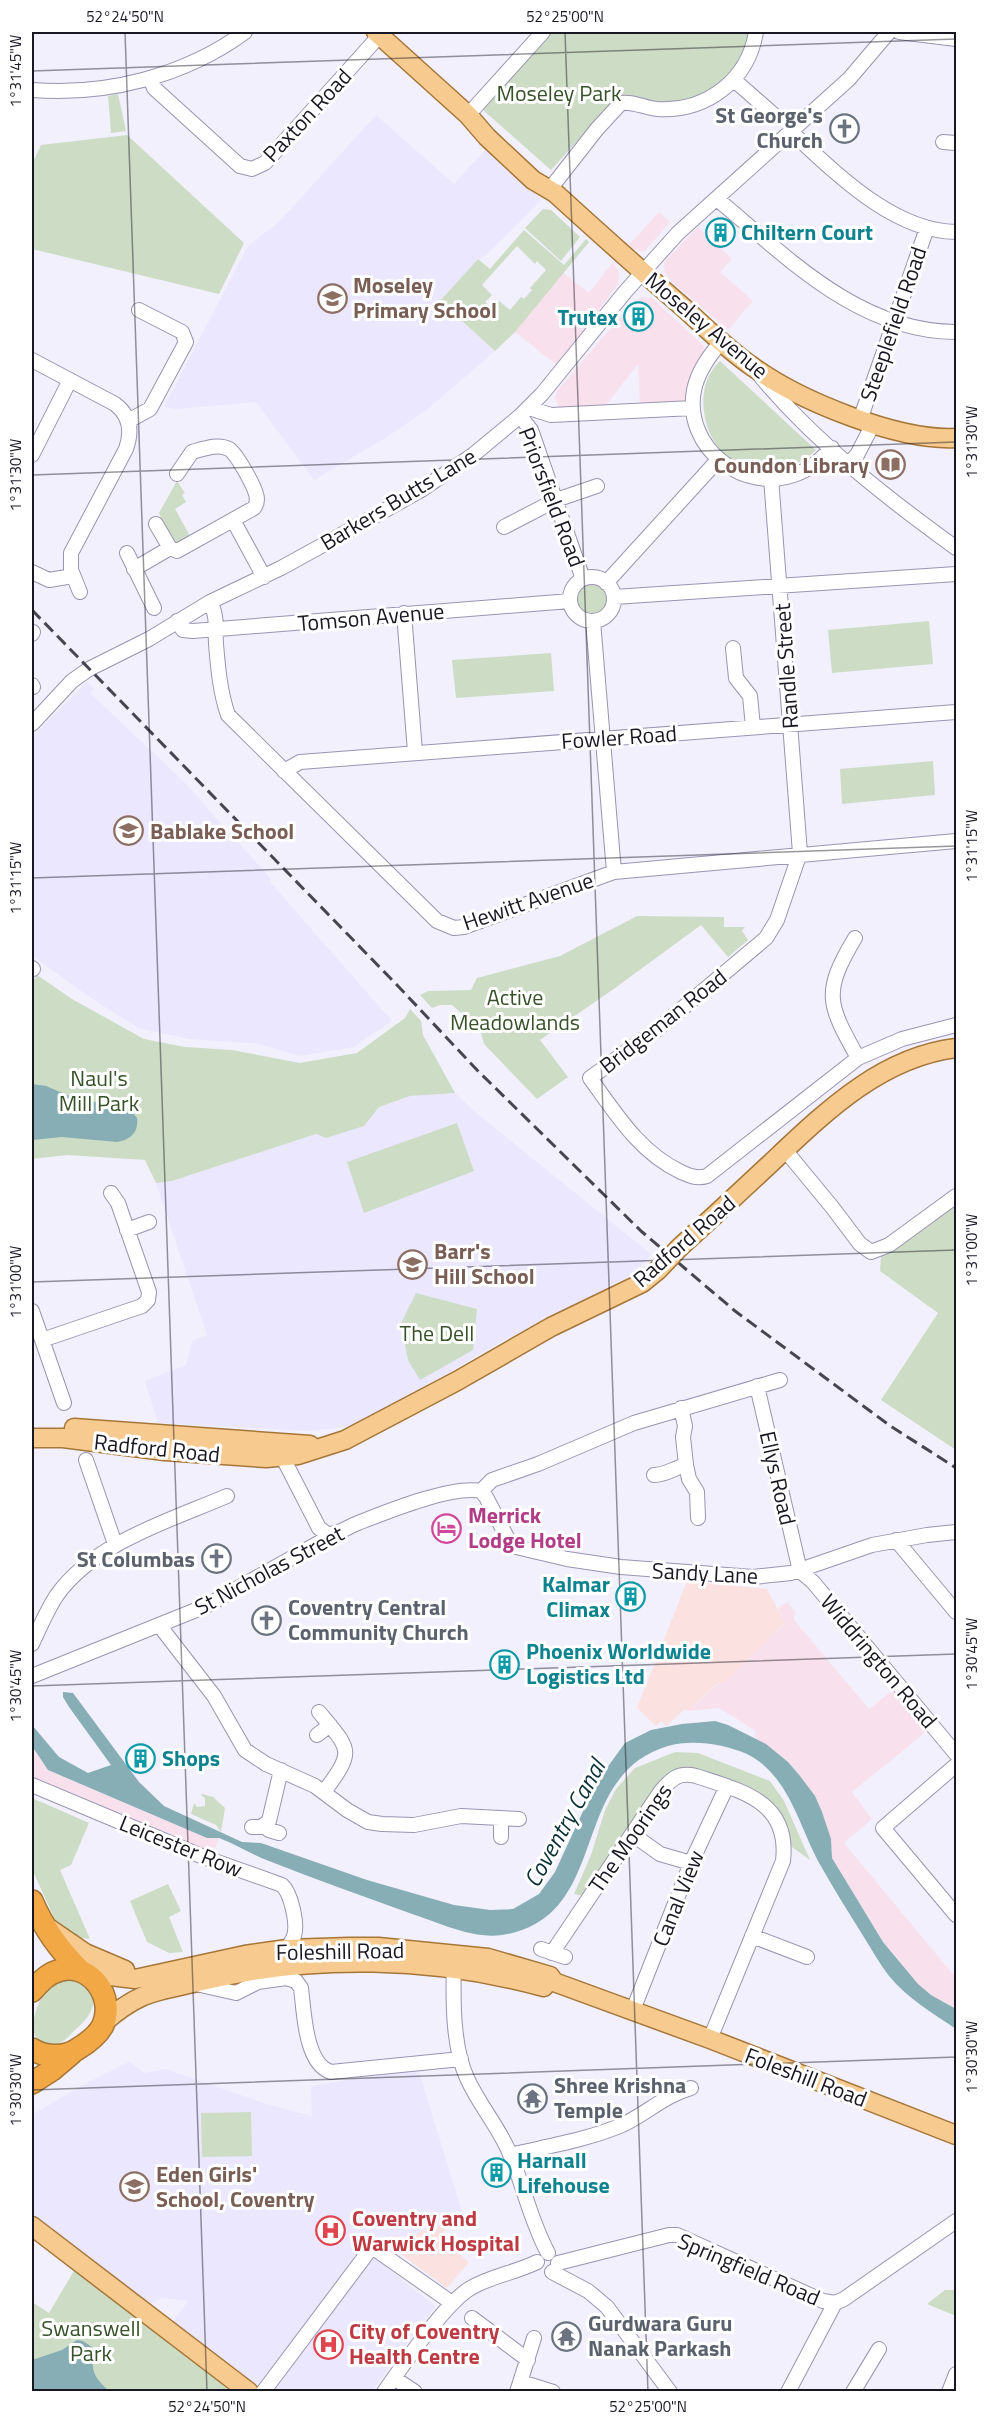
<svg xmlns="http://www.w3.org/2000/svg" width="988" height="2423" viewBox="0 0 988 2423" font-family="'Titillium Web',sans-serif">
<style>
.commercial{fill:#f8e1ec}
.industrial{fill:#fce1e1}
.built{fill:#ebe7fe}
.green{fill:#ccdcc5;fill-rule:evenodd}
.water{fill:#86aeb4}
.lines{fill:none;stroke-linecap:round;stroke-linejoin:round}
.minor-casing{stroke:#9994b1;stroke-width:16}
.major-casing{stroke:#a67639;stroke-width:21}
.highway-casing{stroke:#a67639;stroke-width:24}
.minor{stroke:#fff;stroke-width:14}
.major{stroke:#f7cb8f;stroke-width:18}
.highway{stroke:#f2a945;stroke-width:21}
.rail{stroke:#474550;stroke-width:3;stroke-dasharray:12 6;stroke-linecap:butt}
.major-bridge-casing{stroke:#a67639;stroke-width:21;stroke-linecap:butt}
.major-bridge{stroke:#f7cb8f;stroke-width:18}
.ticks{fill:none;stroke:#191722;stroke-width:1.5;stroke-opacity:0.45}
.labels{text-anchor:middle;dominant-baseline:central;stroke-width:6;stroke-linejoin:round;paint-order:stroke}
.park-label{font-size:22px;fill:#365229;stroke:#fff}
.street-label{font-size:22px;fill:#191722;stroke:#fff}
.worship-label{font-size:22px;font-weight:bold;fill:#5b616d;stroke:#fff;text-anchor:start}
.culture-label{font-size:22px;font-weight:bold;fill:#0d838f;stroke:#fff;text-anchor:start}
.education-label{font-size:22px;font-weight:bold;fill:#785e54;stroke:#fff;text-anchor:start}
.hotel-label{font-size:22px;font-weight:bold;fill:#b23c85;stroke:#fff;text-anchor:start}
.health-label{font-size:22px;font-weight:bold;fill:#be3a42;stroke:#fff;text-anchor:start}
.water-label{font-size:24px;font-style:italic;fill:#083136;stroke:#fff}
.neatline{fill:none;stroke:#191722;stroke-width:2}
.ticks-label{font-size:15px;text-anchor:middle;fill:#191722}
</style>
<rect width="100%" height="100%" fill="#f2f0fd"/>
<path class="commercial" d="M659 212 670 222 644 252 627 247Z
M698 227 732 259 720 272 753 301 728 330 671 281 665 273 664 264 667 259Z
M613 262 619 272 618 284 558 366 515 332 562 272 589 293Z
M642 297 652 298 704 346 706 352 691 381 686 402 640 404 638 364 606 405 560 408 555 399 557 391 634 301Z
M787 1602 795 1611 794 1619 799 1626 869 1709 893 1690 927 1731 852 1792 872 1819 844 1843 956 1978V2009L931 1995 918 1984 883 1942 832 1858 831 1839 817 1801 793 1767 754 1737 756 1731 719 1708 688 1711 785 1624 778 1608Z
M32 1746 48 1770 207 1838H219L214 1851 189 1844 185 1840 34 1778 32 1776Z"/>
<path class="industrial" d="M687 1581 767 1589 785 1623 725 1682H719L688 1711 685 1709 666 1726 661 1721 656 1726 637 1708Z
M431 2226H448L440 2238 469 2262 447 2288 387 2244 394 2236 411 2237Z"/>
<path class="built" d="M376 115 454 184 486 149 542 200 485 256 478 259 440 301 495 351 429 408 387 437 314 480 256 402 176 409 164 407 248 246 280 221Z
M87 682 94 689 90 693 184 782 271 879 270 882 392 1021 353 1047 300 1056 259 1044 189 1039 138 1028 97 1002 32 956V737Z
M455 1093 475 1112 651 1254 634 1274 506 1339 355 1426 309 1431 158 1423 145 1381 186 1365 192 1341 207 1335 156 1183 172 1181 316 1134 326 1138 364 1125 379 1107 410 1096Z
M129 2062 145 2073 166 2069 269 2105 312 2116 311 2086 394 2073 419 2072 463 2215 462 2221 448 2226H431L411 2237 394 2236 376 2259 435 2306 372 2391 261 2392 172 2323 188 2301 163 2298 149 2304 32 2213V2115L83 2085Z"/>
<path class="green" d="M552 32H750C738 77 703 109 654 102 641 100 629 92 617 97L551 170 483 110Z
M118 94 126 131 111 133 108 96Z
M127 135 244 243 219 294 32 249V164L41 145Z
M543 209 551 210 580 237 561 261 525 228Z
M524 230 564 265 586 239 589 242 515 332 495 351 440 301 478 259 490 269ZM517 246 535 264 537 261 546 270 530 288 532 290 524 299 521 297 510 310 499 301 492 308 485 302 492 295 482 285Z
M720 361 816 450C795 473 746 476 723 453 701 430 694 385 720 361Z
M177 481 185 493 182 495 186 502 175 509 190 536 176 543 172 541 159 513Z
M577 599a15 15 0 1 1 30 0a15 15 0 1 1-30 0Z
M929 621 933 664 832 673 828 630Z
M551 653 554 691 456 698 452 660Z
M933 761 935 795 842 804 840 769Z
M637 916 724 917V927H745L742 931 748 940 728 957 701 925 615 988 540 1040 568 1077 537 1099 484 1044 480 1029 452 1005H440L432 1008 420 995 428 991 471 990 477 978 560 956Z
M37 975 72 999 144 1039 185 1047 232 1050 300 1063 357 1053 405 1018 410 1009 421 1021 423 1035 455 1093 410 1096 379 1107 364 1126 326 1138 316 1134 172 1181 156 1183 145 1160 67 1155 32 1159V983Z
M457 1123 474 1171 364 1213 347 1162Z
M956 1200V1450L881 1400 938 1313 880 1271 881 1256Z
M416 1293 477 1309 473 1350 420 1380 408 1360 401 1323Z
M675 1752 698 1753 770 1781 784 1801 810 1860 792 1847 767 1802 674 1773 584 1896 574 1894 591 1855 605 1810 616 1789 635 1768Z
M202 1794 213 1797 225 1808 221 1832 216 1825 191 1814 194 1803 197 1807 205 1806V1798L201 1795Z
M32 1798 89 1823 71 1865 60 1870 90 1939 74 1937 55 1920 32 1869Z
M168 1884 181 1911 169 1917 183 1952 169 1953 147 1942 130 1901Z
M72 1977C102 1991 98 2011 75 2030 70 2035 64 2042 57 2044 50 2047 40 2044 36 2037 28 2025 39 2000 47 1989 53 1981 63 1980 72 1977Z
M251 2112 252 2156 202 2157 201 2113Z
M78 2264 230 2384 223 2392 32 2391V2302L49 2313Z
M945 2290H956V2316L927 2304Z"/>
<path class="water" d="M32 1084 46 1086 74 1098 129 1108 137 1118C139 1132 131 1140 117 1142L62 1137 32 1140Z
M63 1692 73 1693 139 1782 164 1806 242 1842 261 1843 367 1880 454 1905 490 1910 513 1909 539 1894 555 1872 596 1783 625 1743 651 1730 682 1724 715 1721 728 1725 766 1744 788 1762 800 1776 815 1796 822 1812 831 1839 832 1858 883 1942 918 1984 931 1995 956 2009V2029C934 2014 907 1998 889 1976 879 1963 871 1948 862 1934 847 1910 832 1886 818 1861 799 1825 788 1774 747 1754 724 1744 692 1739 668 1746 566 1776 613 1918 502 1935 473 1939 442 1924 415 1915 366 1897 317 1880 269 1861 251 1854 237 1845 219 1838H207L48 1770 32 1746V1725L59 1757 88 1773 111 1765 69 1707 63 1697Z
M77 2340 83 2341 92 2347C93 2372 91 2374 109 2391H32V2360L62 2350Z"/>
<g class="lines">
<defs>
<path id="minor" d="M899 32 956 39
M150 78 154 88 240 166 252 169 265 163 380 35
M734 80 774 115
M32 90C106 96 185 76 245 32
M468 115 543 32
M790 131C835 172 892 231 956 232
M943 142 956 143
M550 189 597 129 621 103C633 101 645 108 657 109 707 112 748 80 756 32
M717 199C787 257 859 332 956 332
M721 342C709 356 698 371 694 390 683 448 745 496 799 473 812 468 822 458 832 448
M32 360 115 404C131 416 132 432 126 449L71 553V570L80 592
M761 377C816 443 887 498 956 548
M529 408 551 415 693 408
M520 416 531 430 583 579
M860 420 927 228
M128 421 150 409 186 342 182 332 139 310
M32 455 70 380
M849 463 857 455 873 424
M771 478 800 853 777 920 766 938 659 1028 590 1078C616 1114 640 1153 681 1172 690 1176 697 1179 707 1176L858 1058 902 1039 956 1025
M233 520 264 577
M156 524 170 548
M504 527 556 500 597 486
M127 553 154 608
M134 569 170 548 177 551 254 508C257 504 258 500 256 494 254 486 237 454 229 449 218 443 203 449 192 452L177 474
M32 572 49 580 73 576
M570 599a22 22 0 1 1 44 0a22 22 0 1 1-44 0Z
M606 583 718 460
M614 597 956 574
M210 602C218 616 215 629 216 644 218 668 220 692 228 715L437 921 454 928 464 927 614 872 956 841
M404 613 415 752
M177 621 183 630 193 631 570 601
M593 621 614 872
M32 634 33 632
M733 648 736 678 750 696 753 727
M32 685 33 687
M32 724 72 681 89 669 149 639 210 602 281 568 341 535 421 490 473 455 520 416 542 394 625 292 678 233 849 79 889 32
M284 771 300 762 956 712
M855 938C822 993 828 1004 858 1058
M32 968 33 969
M785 1150 832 1207 860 1244 871 1252 889 1245 956 1196
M127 1230 149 1222
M32 1311 64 1403
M42 1340 142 1306 148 1300 149 1292 118 1203 111 1193
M757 1386 800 1571 813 1582 956 1754
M681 1408 685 1426 683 1437 686 1465 689 1479 697 1492 698 1518
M283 1458 319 1528 327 1534
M86 1460 115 1544
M654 1475C666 1475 674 1468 686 1465
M481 1491 486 1497 510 1543 516 1547 567 1559 621 1567 753 1577 791 1573 872 1545 927 1535 956 1532
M481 1491 492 1480 538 1464 634 1423 780 1380
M327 1534C338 1535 347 1527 358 1523 386 1512 452 1485 481 1491
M896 1540 956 1612
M159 1625 214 1696 245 1750 266 1764 315 1786 347 1810 368 1822 382 1824 414 1825 461 1816 519 1819
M32 1644C40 1627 47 1610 57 1595 94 1543 171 1520 227 1496
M32 1676 206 1606 322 1541 327 1534
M319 1712C351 1751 355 1750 324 1792
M317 1735 330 1725
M956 1765 883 1828 956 1915
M32 1785 206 1858 282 1885C291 1893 298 1924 294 1936 293 1940 289 1945 287 1949
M265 1826 269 1830 279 1833
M252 1827H261L269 1821 281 1770
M632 1834 660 1854 691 1863
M501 1837V1818
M752 1936 807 1957
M541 1949 565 1957
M552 1953 661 1791C672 1778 679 1772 696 1776 741 1791 790 1801 783 1861L710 2039
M454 1960C453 1995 452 2046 467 2078 479 2105 499 2127 510 2154 524 2187 531 2222 548 2253
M196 1984 236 1993 258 1982 286 1978 296 1981 301 1988C304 2011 305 2064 331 2072L461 2059
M633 2010 691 1863 727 1786
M510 2155C548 2146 587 2140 622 2125 646 2114 665 2095 691 2088
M558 2263 669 2235H677L823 2301 835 2303 844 2299 956 2221
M552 2272 588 2291 607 2307 670 2392
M472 2318 528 2360
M394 2378 415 2392
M521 2382 553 2392
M263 2392 372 2247 452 2303
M384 2392C403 2365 444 2305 469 2289 490 2276 515 2273 537 2262
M517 2392 534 2338
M788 2392 835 2303
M853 2392 879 2349
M949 2392 956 2374"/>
<path id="major" d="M376 32 468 115 487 137 533 180 555 193C598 232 640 270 684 308 706 328 728 350 753 367 800 401 898 441 956 438
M680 1247C711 1219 742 1190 772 1162 825 1112 881 1057 956 1048
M74 1428 310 1445
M32 1438H63L165 1451 266 1458 298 1455 345 1440 457 1381 551 1327 642 1283 658 1270
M50 1929 85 1953 125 1970
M86 1973 135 1979 245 1955 287 1949 349 1947H378L488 1958 550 1976 554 1982 710 2039 956 2135
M103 2023C141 1990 155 1992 202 1981 314 1954 433 1957 544 1987
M32 2226 249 2392"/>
<path id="highway" d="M32 1901C44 1929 59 1950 81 1971
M32 1991C40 1982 48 1973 61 1970 91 1963 115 1997 103 2025 98 2036 86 2044 76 2050 63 2058 44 2057 32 2049
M32 2083 52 2070 72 2053"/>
</defs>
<use href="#minor" class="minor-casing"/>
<use href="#major" class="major-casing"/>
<use href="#highway" class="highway-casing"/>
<use href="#minor" class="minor"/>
<use href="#major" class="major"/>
<use href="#highway" class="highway"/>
<path class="rail" d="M32 610 397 985 477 1070 641 1231 735 1311 889 1425 956 1468"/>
<defs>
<path id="major-bridge" d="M658 1270 680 1247"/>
</defs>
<use href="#major-bridge" class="major-bridge-casing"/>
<use href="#major-bridge" class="major-bridge"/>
</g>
<path class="ticks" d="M125 32 207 2392M565 32 648 2392M32 71 956 39M32 475 956 442M32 878 956 846M32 1282 956 1250M32 1686 956 1654M32 2090 956 2057"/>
<defs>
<symbol id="church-ring" viewBox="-11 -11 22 22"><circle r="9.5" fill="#fff" stroke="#6b7280" stroke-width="1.5"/><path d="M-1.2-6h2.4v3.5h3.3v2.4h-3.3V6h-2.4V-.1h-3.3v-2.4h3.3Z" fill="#6b7280"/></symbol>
<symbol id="building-ring" viewBox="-11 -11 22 22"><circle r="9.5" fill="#fff" stroke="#0f9aa8" stroke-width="1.5"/><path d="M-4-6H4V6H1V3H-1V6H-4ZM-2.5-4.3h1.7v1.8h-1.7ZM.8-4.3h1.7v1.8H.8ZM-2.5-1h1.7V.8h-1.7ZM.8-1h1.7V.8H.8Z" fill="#0f9aa8"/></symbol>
<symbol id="school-ring" viewBox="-11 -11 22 22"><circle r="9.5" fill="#fff" stroke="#8d6e63" stroke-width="1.5"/><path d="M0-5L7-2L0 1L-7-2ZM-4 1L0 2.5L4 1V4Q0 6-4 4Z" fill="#8d6e63"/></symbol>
<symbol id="library-ring" viewBox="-11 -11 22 22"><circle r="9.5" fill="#fff" stroke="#8d6e63" stroke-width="1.5"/><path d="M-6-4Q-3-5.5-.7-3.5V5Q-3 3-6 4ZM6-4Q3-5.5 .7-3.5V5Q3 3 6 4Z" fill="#8d6e63"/></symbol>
<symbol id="hotel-ring" viewBox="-11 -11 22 22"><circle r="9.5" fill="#fff" stroke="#d1479c" stroke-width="1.5"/><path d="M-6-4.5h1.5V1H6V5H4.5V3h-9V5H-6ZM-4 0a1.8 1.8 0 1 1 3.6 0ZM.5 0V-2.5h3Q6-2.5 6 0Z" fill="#d1479c"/></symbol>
<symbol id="temple-ring" viewBox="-11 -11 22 22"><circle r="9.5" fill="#fff" stroke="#6b7280" stroke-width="1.5"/><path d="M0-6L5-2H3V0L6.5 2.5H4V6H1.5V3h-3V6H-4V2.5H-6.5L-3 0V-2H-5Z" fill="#6b7280"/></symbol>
<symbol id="hospital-ring" viewBox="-11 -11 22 22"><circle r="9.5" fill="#fff" stroke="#e0444e" stroke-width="1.5"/><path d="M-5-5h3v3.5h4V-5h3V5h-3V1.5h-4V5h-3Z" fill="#e0444e"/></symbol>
</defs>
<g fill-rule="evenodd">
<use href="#church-ring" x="828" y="112" width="33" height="33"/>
<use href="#building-ring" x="704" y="216" width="33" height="33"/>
<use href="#school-ring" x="316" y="282" width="33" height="33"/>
<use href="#building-ring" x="622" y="300" width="33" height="33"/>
<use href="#library-ring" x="874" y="448" width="33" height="33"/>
<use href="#school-ring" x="112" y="814" width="33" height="33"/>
<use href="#school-ring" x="396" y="1248" width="33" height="33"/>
<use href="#hotel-ring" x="430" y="1512" width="33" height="33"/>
<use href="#church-ring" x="200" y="1542" width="33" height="33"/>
<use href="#building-ring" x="614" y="1580" width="33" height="33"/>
<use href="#church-ring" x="250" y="1604" width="33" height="33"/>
<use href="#building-ring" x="488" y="1648" width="33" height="33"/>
<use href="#building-ring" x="124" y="1742" width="33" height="33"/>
<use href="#temple-ring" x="516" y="2082" width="33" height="33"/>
<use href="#building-ring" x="480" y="2156" width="33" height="33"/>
<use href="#school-ring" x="118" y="2170" width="33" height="33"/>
<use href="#hospital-ring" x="314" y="2214" width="33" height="33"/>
<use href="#temple-ring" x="550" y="2320" width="33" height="33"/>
<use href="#hospital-ring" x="312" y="2328" width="33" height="33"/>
</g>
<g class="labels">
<g class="park-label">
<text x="559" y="93">Moseley Park</text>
<text x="515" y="997">Active<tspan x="515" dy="25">Meadowlands</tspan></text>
<text x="99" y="1078">Naul's<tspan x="99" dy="25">Mill Park</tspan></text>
<text x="437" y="1333">The Dell</text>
<text x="91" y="2328">Swanswell<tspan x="91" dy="25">Park</tspan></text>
</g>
<g class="street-label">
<text transform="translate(307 115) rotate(-47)">Paxton Road</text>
<text transform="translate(893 324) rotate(-71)">Steeplefield Road</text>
<text transform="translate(707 325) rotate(40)">Moseley Avenue</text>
<text transform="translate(552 497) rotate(69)">Priorsfield Road</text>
<text transform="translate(398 499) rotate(-31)">Barkers Butts Lane</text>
<text transform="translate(371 617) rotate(-5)">Tomson Avenue</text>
<text transform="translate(786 666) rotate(-94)">Randle Street</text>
<text transform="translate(619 737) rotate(-4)">Fowler Road</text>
<text transform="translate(528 901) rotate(-19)">Hewitt Avenue</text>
<text transform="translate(663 1021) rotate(-38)">Bridgeman Road</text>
<text transform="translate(684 1241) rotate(-41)">Radford Road</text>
<text transform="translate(157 1448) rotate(6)">Radford Road</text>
<text transform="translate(778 1478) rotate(77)">Ellys Road</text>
<text transform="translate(269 1570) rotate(-28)">St Nicholas Street</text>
<text transform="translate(705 1573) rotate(3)">Sandy Lane</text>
<text transform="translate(879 1661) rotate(50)">Widdrington Road</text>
<text transform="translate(630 1838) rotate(-55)">The Moorings</text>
<text transform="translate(181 1846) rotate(22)">Leicester Row</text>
<text transform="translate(678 1898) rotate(-68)">Canal View</text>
<text transform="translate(340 1951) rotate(-1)">Foleshill Road</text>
<text transform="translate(806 2077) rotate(21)">Foleshill Road</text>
<text transform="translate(749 2269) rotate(23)">Springfield Road</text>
</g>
<g class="worship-label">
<text x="823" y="115" text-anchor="end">St George's<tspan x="823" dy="25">Church</tspan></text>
<text x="195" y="1559" text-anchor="end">St Columbas</text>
<text x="288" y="1607">Coventry Central<tspan x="288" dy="25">Community Church</tspan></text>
<text x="554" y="2085">Shree Krishna<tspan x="554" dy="25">Temple</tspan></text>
<text x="588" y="2323">Gurdwara Guru<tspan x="588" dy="25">Nanak Parkash</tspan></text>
</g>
<g class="culture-label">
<text x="741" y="232">Chiltern Court</text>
<text x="618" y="317" text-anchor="end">Trutex</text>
<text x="610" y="1584" text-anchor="end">Kalmar<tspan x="610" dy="25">Climax</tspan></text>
<text x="526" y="1651">Phoenix Worldwide<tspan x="526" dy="25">Logistics Ltd</tspan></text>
<text x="162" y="1758">Shops</text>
<text x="517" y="2160">Harnall<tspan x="517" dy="25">Lifehouse</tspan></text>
</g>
<g class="education-label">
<text x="353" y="285">Moseley<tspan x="353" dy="25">Primary School</tspan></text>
<text x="869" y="465" text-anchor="end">Coundon Library</text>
<text x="150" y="831">Bablake School</text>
<text x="434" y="1251">Barr's<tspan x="434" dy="25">Hill School</tspan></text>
<text x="156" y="2174">Eden Girls'<tspan x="156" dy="25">School, Coventry</tspan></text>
</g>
<g class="hotel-label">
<text x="468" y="1515">Merrick<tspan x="468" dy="25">Lodge Hotel</tspan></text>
</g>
<g class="health-label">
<text x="352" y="2218">Coventry and<tspan x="352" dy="25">Warwick Hospital</tspan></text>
<text x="349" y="2331">City of Coventry<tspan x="349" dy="25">Health Centre</tspan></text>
</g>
<g class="water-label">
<text transform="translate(564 1823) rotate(-61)">Coventry Canal</text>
</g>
</g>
<rect width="988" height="2423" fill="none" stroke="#ffffff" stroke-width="66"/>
<rect x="33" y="33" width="922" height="2357" class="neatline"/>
<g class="ticks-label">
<text x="125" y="22">52°24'50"N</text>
<text x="565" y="22">52°25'00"N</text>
<text transform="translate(16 71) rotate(-90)" y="5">1°31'45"W</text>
<text transform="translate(972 442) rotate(-90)" y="5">1°31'30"W</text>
<text transform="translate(16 475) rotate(-90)" y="5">1°31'30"W</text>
<text transform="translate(972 846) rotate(-90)" y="5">1°31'15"W</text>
<text transform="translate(16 878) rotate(-90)" y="5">1°31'15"W</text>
<text transform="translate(972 1250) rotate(-90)" y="5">1°31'00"W</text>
<text transform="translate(16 1282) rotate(-90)" y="5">1°31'00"W</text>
<text transform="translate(972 1654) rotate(-90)" y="5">1°30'45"W</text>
<text transform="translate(16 1686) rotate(-90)" y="5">1°30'45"W</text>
<text transform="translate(972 2057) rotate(-90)" y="5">1°30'30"W</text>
<text transform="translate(16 2090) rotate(-90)" y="5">1°30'30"W</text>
<text x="207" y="2412">52°24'50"N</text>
<text x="648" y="2412">52°25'00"N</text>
</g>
</svg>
